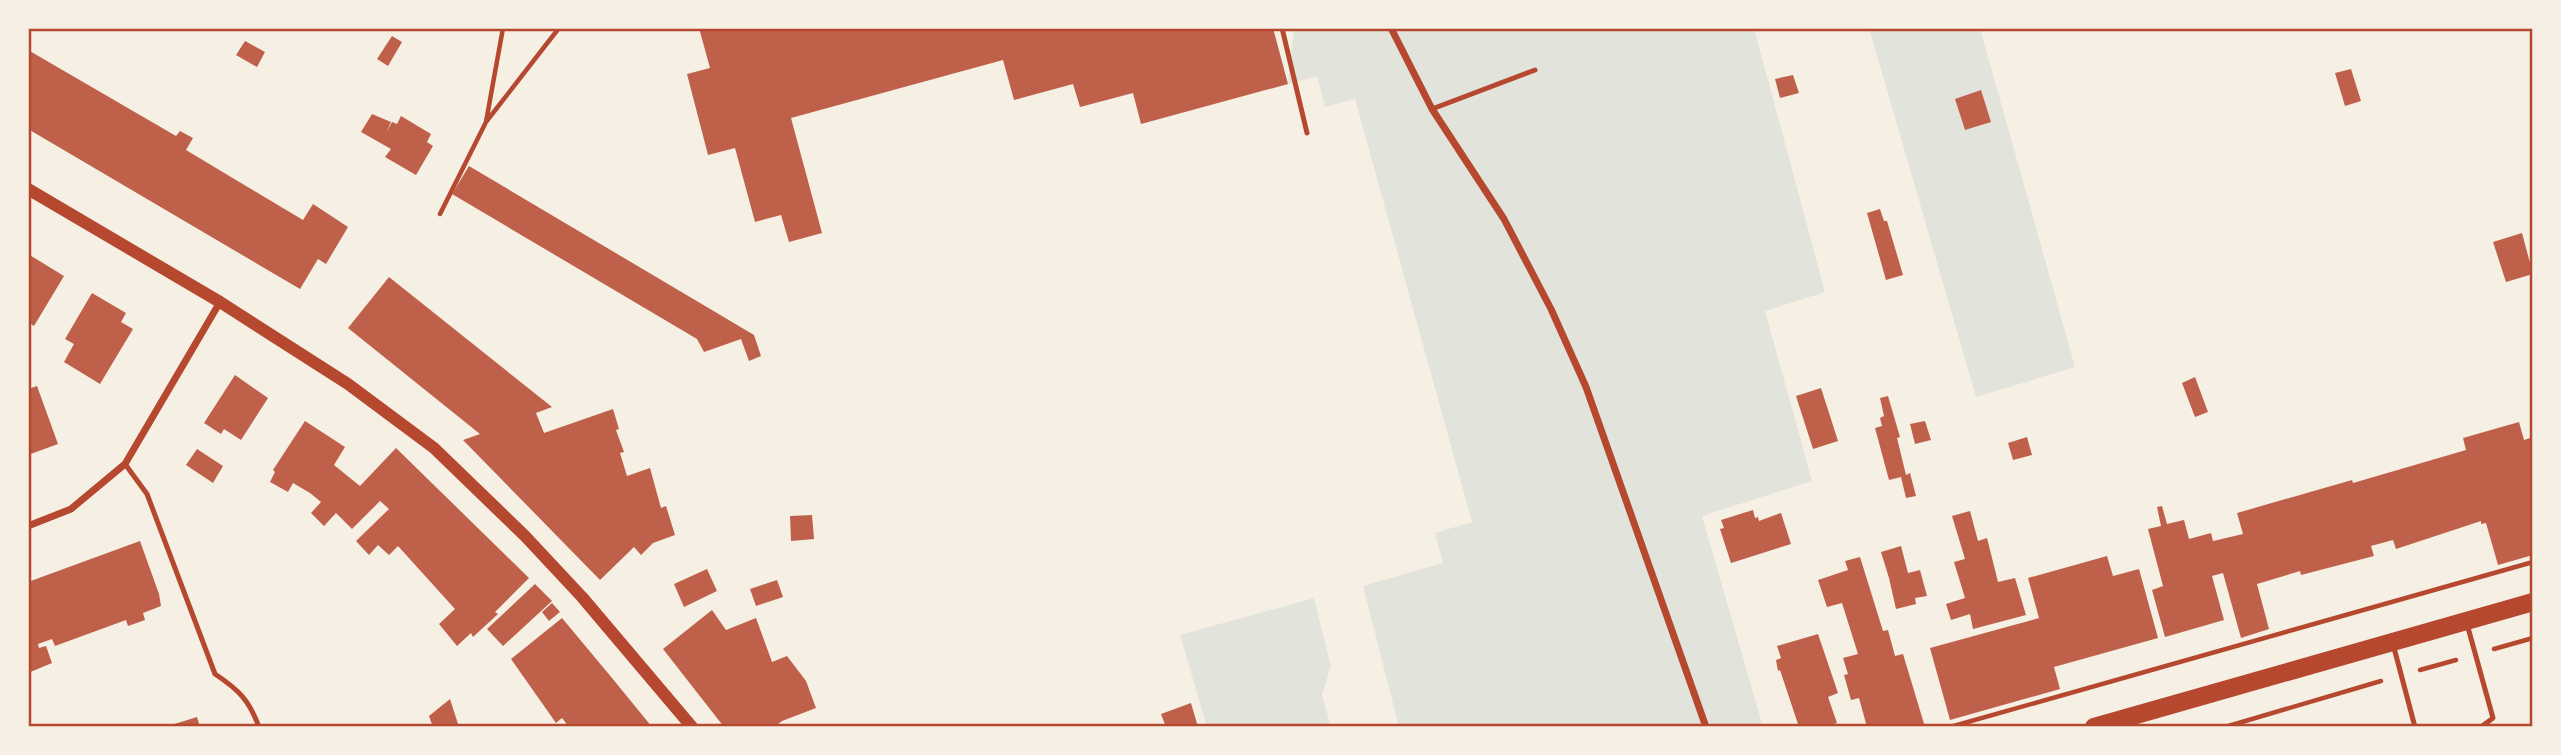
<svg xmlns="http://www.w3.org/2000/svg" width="2561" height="755" viewBox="0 0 2561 755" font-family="'Golos Text',sans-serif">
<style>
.green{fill:#e2e4dc}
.building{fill:#bf614a}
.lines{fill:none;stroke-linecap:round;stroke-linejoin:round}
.path{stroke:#b5482f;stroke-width:4.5}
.service{stroke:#b5482f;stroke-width:5}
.minor{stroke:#b5482f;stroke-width:7}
.tertiary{stroke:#b5482f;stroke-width:12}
.primary{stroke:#b5482f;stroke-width:18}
.neatline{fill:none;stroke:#b5482f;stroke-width:2.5}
</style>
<rect width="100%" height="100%" fill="#f6efe4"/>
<path class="green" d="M1294 28H1754L1825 292 1765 311 1812 481 1702 516 1763 727H1399L1363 586 1443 563 1435 533 1472 522 1355 99 1325 107 1317 76 1288 84Z
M1869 28H1980L2075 367 1976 397Z
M1314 598 1331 666 1322 695 1331 727H1207L1180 635Z"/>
<path class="building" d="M699 28H1273L1288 84 1141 124 1133 93 1080 107 1073 84 1014 100 1003 60 791 118 822 233 789 242 781 215 755 222 735 148 708 155 687 74 710 68Z
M392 36 402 42 388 66 377 59Z
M245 41 265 52 257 67 236 55Z
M28 50 176 136 180 131 193 138 186 150 303 220 313 204 348 227 326 264 318 259 300 289 28 129Z
M2351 69 2361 101 2345 106 2335 73Z
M1793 75 1799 93 1780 98 1775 79Z
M1981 90 1991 122 1965 130 1955 99Z
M372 114 391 122 386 133 392 122 397 124 401 116 431 134 427 142 433 146 416 175 385 157 391 149 361 132Z
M469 166 754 335 761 356 749 361 741 339 704 352 697 339 452 194Z
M1880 209 1884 221H1887L1903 275 1886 280 1867 213Z
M2522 233 2533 274 2506 282 2493 242Z
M28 254 64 276 34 326 28 322Z
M389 277 552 407 536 413 544 433 613 409 619 429 616 430 624 452 620 453 627 476 650 468 661 508 666 506 675 535 653 543 641 555 634 547 600 580 463 440 480 434 348 328Z
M92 293 126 313 121 322 133 329 100 384 64 362 74 344 65 339Z
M235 375 268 398 241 440 224 429 221 434 204 423Z
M2195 377 2208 412 2195 417 2182 383Z
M37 386 58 444 28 455V389Z
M1821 388 1838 441 1813 449 1796 396Z
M1888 396 1900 437 1897 438 1906 475 1910 473 1916 496 1906 498 1901 477 1889 480 1875 428 1882 426 1880 418 1884 416 1880 398Z
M305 421 345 447 334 465 360 486 396 448 529 578 495 612 498 614 473 637 471 633 457 646 439 624 455 609 398 546 389 555 378 545 369 555 356 541 389 509 380 501 352 529 336 513 324 526 311 513 321 502 310 493 293 483 288 492 270 482 275 472 273 470Z
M1925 421 1931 440 1915 444 1910 424Z
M2519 422 2524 440 2533 437V555L2498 565 2486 523 2481 524V521L2396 549 2393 540 2371 546 2374 556 2301 575 2300 571 2257 584 2269 629 2241 638 2223 573 2212 576 2224 620 2165 637 2152 590 2163 586 2148 529 2161 526 2157 507 2162 506 2167 524 2184 520 2189 539 2211 533 2213 541 2243 534 2237 513 2352 480 2353 483 2466 450 2463 438Z
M2027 437 2032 455 2013 460 2008 443Z
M197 449 223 466 213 483 186 465Z
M1753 510 1755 518 1758 517 1759 521 1781 513 1791 544 1731 563 1720 529 1724 528 1721 520Z
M1970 511 1978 541 1987 538 1998 582 2015 578 2026 615 1973 629 1970 614 1951 620 1946 604 1965 598 1954 562 1965 559 1952 516Z
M812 515 814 539 791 541 790 516Z
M140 541 159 594 161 606 143 613 145 620 128 626 126 620 55 646 52 639 38 644 39 648 46 646 52 663 28 673V582Z
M1901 546 1908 573 1920 570 1927 596 1915 598 1916 604 1896 609 1889 578 1881 552Z
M2107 556 2113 576 2139 569 2158 638 2054 667 2060 689 1950 720 1930 648 2039 618 2028 578Z
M1860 557 1883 631 1888 630 1895 656 1903 654 1925 727H1867L1859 698 1851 700 1844 675 1848 674 1843 658 1858 654 1842 603 1827 607 1818 580 1848 570 1845 561Z
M707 569 717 591 684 607 674 584Z
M777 580 783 597 756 606 750 589Z
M535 584 552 601 503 646 487 629Z
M552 603 560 612 549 621 542 612Z
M712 610 726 630 756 618 772 662 787 656 806 681 816 708 782 721 774 727H724L663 649Z
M562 618 612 678 652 727H569L562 718 556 723 511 659Z
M1818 634 1838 693 1828 697 1837 723 1823 727H1799L1780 670 1778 671 1776 660 1781 658 1777 646Z
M450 699 459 727H433L429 716Z
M1191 703 1198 727H1166L1161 714Z
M197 717 200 727H168V726Z"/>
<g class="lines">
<path class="path" d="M486 122 503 28
M440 214 486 122 559 28
M2494 649 2533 638
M2420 670 2456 660
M1950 727 2533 562
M2225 727 2381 681"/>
<path class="service" d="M1282 28 1307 133
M1432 109 1535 70
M125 464 147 494 215 674C239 690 249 700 259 727
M2467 624 2493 718 2481 727
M2393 644 2415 727"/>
<path class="minor" d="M1391 28 1432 109 1504 219 1551 309 1586 387 1706 727
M28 526 71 509 125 464 220 302"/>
<path class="tertiary" d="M28 189 220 302 348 384 434 448 525 536 582 597 692 727"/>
<path class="primary" d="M2094 727 2533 602"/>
</g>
<rect width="2561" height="755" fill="none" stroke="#f6efe4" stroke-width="60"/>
<rect x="30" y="30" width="2501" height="695" class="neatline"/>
</svg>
